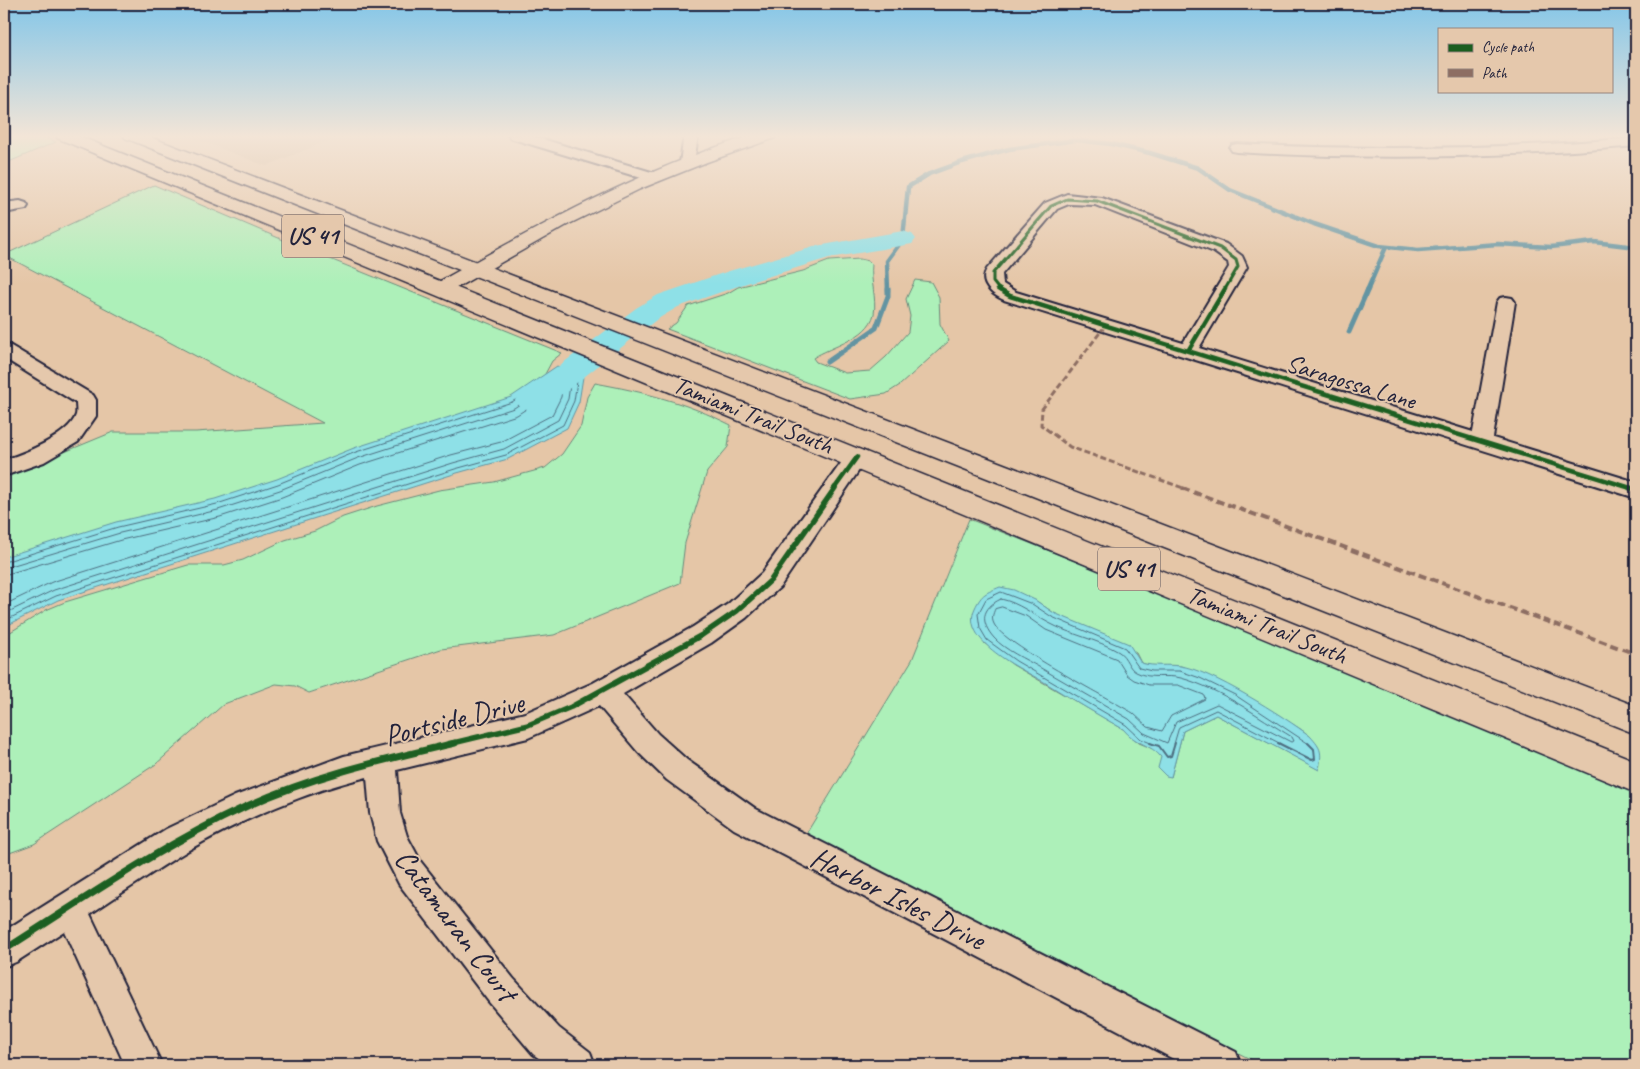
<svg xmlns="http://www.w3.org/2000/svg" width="1640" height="1069" viewBox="0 0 1640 1069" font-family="Caveat,sans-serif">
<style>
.built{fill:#d5b89a}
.green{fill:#adf0b9;stroke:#68897a;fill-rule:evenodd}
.water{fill:#8ee0e7;stroke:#6394a2}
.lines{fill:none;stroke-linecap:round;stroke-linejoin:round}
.shore-far1{stroke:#4d6e80;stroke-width:1}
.shore{stroke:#4d6e80;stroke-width:2}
.stream-far1{stroke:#6394a2;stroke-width:4.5}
.stream{stroke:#6394a2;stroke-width:5}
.river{fill:#8ee0e7;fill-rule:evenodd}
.minor-casing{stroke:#22223b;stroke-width:4}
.tertiary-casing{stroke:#22223b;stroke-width:3}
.primary-casing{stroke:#22223b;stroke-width:3}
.minor{fill:#e5c8ac;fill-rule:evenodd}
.tertiary{fill:#e5c8ac;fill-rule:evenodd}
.primary{fill:#e5c8ac;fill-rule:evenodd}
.quiet-far1{stroke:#8d6e63;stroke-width:3;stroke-dasharray:6 3;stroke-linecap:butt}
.quiet{stroke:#8d6e63;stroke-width:4;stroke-dasharray:8 4;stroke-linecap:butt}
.cycleway-far3-casing{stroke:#e5c8ac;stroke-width:5}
.cycleway-far2-casing{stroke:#e5c8ac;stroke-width:7}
.cycleway-far1-casing{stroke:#e5c8ac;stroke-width:9}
.cycleway-casing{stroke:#e5c8ac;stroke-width:10}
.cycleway-far3{stroke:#1b5e20;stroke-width:3}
.cycleway-far2{stroke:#1b5e20;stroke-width:4.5}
.cycleway-far1{stroke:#1b5e20;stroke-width:5.5}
.cycleway{stroke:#1b5e20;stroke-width:7}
.labels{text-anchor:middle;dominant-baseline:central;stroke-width:4;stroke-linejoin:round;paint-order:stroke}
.shield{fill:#e5c8ac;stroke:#5c545d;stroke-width:1}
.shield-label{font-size:24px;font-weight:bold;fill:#22223b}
.street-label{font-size:25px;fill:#22223b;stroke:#e5c8ac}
.near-street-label{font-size:30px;fill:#22223b;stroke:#e5c8ac}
</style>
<rect width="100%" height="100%" fill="#e5c6a7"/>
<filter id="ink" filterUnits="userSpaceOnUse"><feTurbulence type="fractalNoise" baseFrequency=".02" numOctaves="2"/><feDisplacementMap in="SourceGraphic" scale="10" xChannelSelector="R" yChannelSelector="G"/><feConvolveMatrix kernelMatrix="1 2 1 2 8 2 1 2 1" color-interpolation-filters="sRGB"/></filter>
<g filter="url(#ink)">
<path class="built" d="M186 135H342L266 166Z"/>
<path class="green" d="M4 135H39L56 142 4 164Z
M154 185 288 242 562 353 552 361 544 376 507 406 329 466 4 567V477L113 432H196L323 423 4 255Z
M860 259 869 261 872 264C870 281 877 298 874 314 868 339 831 346 813 358L816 362 845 373 870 371 886 357 908 332 910 316 906 299 915 280 931 282 939 297 940 324 949 341 900 385 886 394 850 399 667 329 676 323 688 306 728 293 738 287 803 271 829 261Z
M595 383C644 392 685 402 731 425L728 447 707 472 685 543 680 583 554 635 441 649 309 693 295 686 276 684 224 704 156 764 34 844 4 855V636L46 610 65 602 188 565H224L243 560 285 540 315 531 343 517 377 506 439 490 494 482 545 468 562 454 581 426 587 397Z
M969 519 1183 604 1636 793V1065H1262L806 834 912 660ZM1035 600 1054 613 1136 653 1141 663 1152 666H1181L1237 691 1299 728 1310 736 1318 769 1216 715 1183 731 1171 777 1161 756 1156 750 1139 743 1123 729 1013 665 984 643Z"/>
<path class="water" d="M557 366 583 377 579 402 567 428 508 459 457 473 58 600 4 627V557L116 522 215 499 277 479 354 448 511 397Z
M1000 587 1014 590 1035 600 1054 613 1129 644 1141 663C1155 667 1167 664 1180 666 1209 669 1285 717 1310 736 1322 749 1322 752 1319 770L1216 715 1183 731 1171 777 1166 776 1158 768 1161 757C1151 744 1136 745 1123 729 1096 714 1070 698 1044 682 1022 669 959 641 975 608 982 593 986 593 1000 587Z"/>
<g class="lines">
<path class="shore-far1" d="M4 562 118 527 217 504 278 484 356 452 512 402 557 372 577 381 574 401 563 425 506 455 455 469 56 596 4 621
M4 568 120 533 218 510 280 490 358 458 514 408 558 379 570 385 568 399 558 420 504 449 453 463 54 590 4 614
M4 575 121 540 220 517 282 497 360 465 517 415 558 388 562 389 561 397 552 415 501 442 451 455 52 582 4 605
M1001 599C1019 603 1032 614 1049 623 1071 635 1097 639 1119 652 1127 657 1128 668 1136 672 1151 680 1166 674 1181 678 1221 689 1257 716 1292 737L1294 741 1291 742 1217 704 1176 722 1167 743 1144 733 1129 719C1099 702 1069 684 1039 667 1025 659 1005 650 994 638 980 622 981 608 1001 599Z
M1002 607 1026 616 1046 630 1117 659 1127 675 1134 680 1149 685H1178L1204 695 1205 699 1171 716 1162 731 1148 727 1133 713C1108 698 1003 644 994 624 991 618 993 614 995 609Z
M1153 744 1141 739 1126 725 1016 661 987 640 980 628 978 614 986 599 1001 592 1032 604 1052 617 1125 648 1139 668 1152 671H1180L1200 678 1235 695 1309 744
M1174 744 1179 727 1216 710 1281 744"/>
<path class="shore" d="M1150 743 1159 746 1167 757 1171 756 1175 743
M1278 743 1312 760 1315 759 1314 749 1308 743"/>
<path class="stream-far1" d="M888 291 887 261 903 239 908 187 929 174 962 162 1009 149 1076 140 1111 144 1150 153 1198 168 1230 190 1314 224 1379 246 1418 250 1498 244 1551 247 1594 242 1636 247
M1367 291 1386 247"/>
<path class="stream" d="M1349 332 1368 289
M827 362 876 328 888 296V289"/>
<path class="river" d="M903 231 912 234 916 239 912 244 829 258 747 283 678 307 656 320 565 392 542 407 531 410 520 407 515 400 520 393 543 378 636 308 658 295 729 271 817 246Z"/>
<defs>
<path id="minor" d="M508 135H529L658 174 660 177 658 180H648L510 138Z
M684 135H698L694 163 692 166H682L680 163Z
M1636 138V146C1503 158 1370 160 1237 152L1232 151 1230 148 1232 145 1237 144C1370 151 1503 149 1636 138Z
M1067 194 1102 198 1226 244 1242 256 1247 267 1199 348 1473 432 1497 302 1500 298 1506 297 1512 298 1515 302 1493 438 1636 482V498L1004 300C992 295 978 283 987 269L1045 203ZM1069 204 1095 205 1214 252 1228 262 1229 267 1183 343 1016 292 1003 284 1002 274 1057 209Z
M20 201 26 203 28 206 26 209 4 213V203Z
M4 344 11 346 93 395 96 400V416L78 442 44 462 4 476V460C23 454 69 436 76 415 77 411 76 406 76 403L4 358Z
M857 450 865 452 868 457 780 587 746 618 711 643 623 694 658 734 687 760 756 809 1236 1052 1241 1065H1185L734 829 667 780 638 752 599 706 528 738 397 770 400 813 407 836 421 862 513 978 559 1028 590 1052 595 1065H548L533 1054 489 1002 399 884 377 841 370 813 367 777C308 791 240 820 187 851 154 871 122 893 90 914L162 1065H125L64 931 16 962 4 967V931L166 829 235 796 344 756 525 713 593 683 693 627 728 604 762 573 849 452Z"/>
<path id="tertiary" d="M753 135H777L775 138 707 162 640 189 567 225 449 292 442 294 435 292 432 288 435 284C541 225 637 171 753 135Z"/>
<path id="primary" d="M55 135H76L1636 761V793L57 138Z
M123 135H145L1636 706V734L125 138Z"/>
</defs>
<use href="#minor" class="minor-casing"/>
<use href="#tertiary" class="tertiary-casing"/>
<use href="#primary" class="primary-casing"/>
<use href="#minor" class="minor"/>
<use href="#tertiary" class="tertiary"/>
<use href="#primary" class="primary"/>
<path class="quiet-far1" d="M1105 326 1042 409 1041 425 1070 447 1186 489"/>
<path class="quiet" d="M1182 488 1636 654"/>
<defs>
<path id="cycleway-far3" d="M1000 291 993 282V273L1051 206 1067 199 1097 201 1220 248 1236 260 1238 267 1224 291"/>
<path id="cycleway-far2" d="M998 289 1010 296 1634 489
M1188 351 1225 289
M834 489 857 457"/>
<path id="cycleway-far1" d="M1630 488 1636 490
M449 744 528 725 571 707 702 635 737 611 771 580 835 488"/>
<path id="cycleway" d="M4 950C83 900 160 846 245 807 312 776 383 760 455 743"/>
</defs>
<use href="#cycleway-far3" class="cycleway-far3-casing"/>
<use href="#cycleway-far2" class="cycleway-far2-casing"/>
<use href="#cycleway-far1" class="cycleway-far1-casing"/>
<use href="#cycleway" class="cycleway-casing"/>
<use href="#cycleway-far3" class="cycleway-far3"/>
<use href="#cycleway-far2" class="cycleway-far2"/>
<use href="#cycleway-far1" class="cycleway-far1"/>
<use href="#cycleway" class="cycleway"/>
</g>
</g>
<linearGradient id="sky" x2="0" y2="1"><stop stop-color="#84c6e8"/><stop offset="0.48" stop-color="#f3e5d7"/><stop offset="1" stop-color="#f3e5d7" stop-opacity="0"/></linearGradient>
<rect width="1640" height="284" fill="url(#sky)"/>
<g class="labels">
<g class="shield">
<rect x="282" y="214.5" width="62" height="43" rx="4"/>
<rect x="1098" y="547.5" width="62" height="43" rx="4"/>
</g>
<g class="shield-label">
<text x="313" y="236">US 41</text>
<text x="1129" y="569">US 41</text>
</g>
<g class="street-label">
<text transform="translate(1351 382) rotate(17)">Saragossa Lane</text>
<text transform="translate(753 415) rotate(22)">Tamiami Trail South</text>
<text transform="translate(1267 625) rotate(22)">Tamiami Trail South</text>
</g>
<g class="near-street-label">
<text transform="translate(454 719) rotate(-14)">Portside Drive</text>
<text transform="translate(898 898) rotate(27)">Harbor Isles Drive</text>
<text transform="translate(456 925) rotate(53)">Catamaran Court</text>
</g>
</g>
<rect width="1640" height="1069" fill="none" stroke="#e5c8ac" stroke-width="20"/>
<rect x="10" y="10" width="1620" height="1049" fill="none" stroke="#22223b" stroke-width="2" filter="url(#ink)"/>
<rect x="1438" y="28" width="175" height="65" fill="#e5c8ac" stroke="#97867f"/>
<rect x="1448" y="44" width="25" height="8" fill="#1b5e20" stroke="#97867f"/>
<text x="1482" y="52" font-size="15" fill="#22223b">Cycle path</text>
<rect x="1448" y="69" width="25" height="8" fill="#8d6e63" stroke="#97867f"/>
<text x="1482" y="78" font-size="15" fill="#22223b">Path</text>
</svg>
